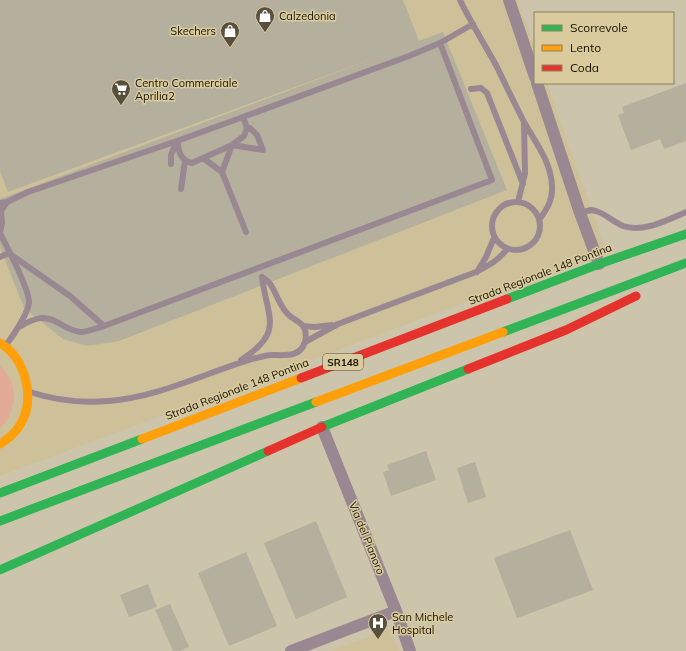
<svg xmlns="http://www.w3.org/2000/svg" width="686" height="651" viewBox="0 0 686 651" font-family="Mulish,sans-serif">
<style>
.built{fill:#cec199}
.green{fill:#e1ab96}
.building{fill:#b4b09d}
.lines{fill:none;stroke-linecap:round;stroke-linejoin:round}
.lane{stroke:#998892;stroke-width:6}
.street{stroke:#998892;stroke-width:12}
.fast{stroke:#30b455;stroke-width:9}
.slow{stroke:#ff9f0a;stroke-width:9}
.jam{stroke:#e5322d;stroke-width:9}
.labels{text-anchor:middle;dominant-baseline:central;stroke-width:3;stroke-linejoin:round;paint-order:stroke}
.shield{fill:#d9cb9e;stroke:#524a32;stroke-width:1}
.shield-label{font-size:10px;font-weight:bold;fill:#181203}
.poi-label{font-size:11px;fill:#181203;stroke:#d9cb9e;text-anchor:start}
.street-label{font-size:11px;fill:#181203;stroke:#d9cb9e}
</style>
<rect width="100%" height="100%" fill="#ccc4ab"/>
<path class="built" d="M0 0H518L535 48V83H547L606 250 0 476Z
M390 629 399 651H331Z"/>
<path class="green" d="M0 366C20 383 17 412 0 429Z"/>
<path class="building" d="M0 0H403L419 41 443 32 507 190 119 341 87 346 63 339 24 308 0 247V199L388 53 8 192 0 171Z
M686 83V141L664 149 660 139 631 150 618 115 624 113 622 107Z
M426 451 436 480 391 496 383 472 389 470 387 465Z
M475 462 486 497 468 503 457 468Z
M316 521 347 597 296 619 264 543Z
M570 530 593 590 517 618 494 558Z
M246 552 277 626 229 646 198 573Z
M148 584 157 607 129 617 120 595Z
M170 604 189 647 180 651H173L155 610Z"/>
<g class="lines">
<path class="lane" d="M460 0C471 23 485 45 497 67 506 86 515 104 524 122 536 143 551 162 552 186 553 200 547 209 539 220
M440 43 473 24
M471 89 481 88 487 93 523 184
M243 117 247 128 244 136 232 145 192 163C180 160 179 152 177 141Z
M247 128H250L257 135 263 150
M203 158 222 172 246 232
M171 164V155L177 141
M222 172 232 145 263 150
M181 189 185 161
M492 226a24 24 0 1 1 48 0a24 24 0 1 1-48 0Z
M518 202 525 173 524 124
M0 203 7 202 28 192 177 141
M580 213 591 210 596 211C606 214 613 222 623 226 643 233 667 220 686 212
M0 232 2 223 1 211 7 202
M0 233C7 247 29 288 29 302 29 312 13 336 6 345
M10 254 70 296 104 326 492 180 440 43 409 56 243 117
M0 257 9 253
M477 272 486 257 494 238
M303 326 315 327 332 325
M19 327C36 317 45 314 62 325 67 328 74 331 80 332 88 332 97 328 104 326
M305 342 338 324 476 272C488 266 499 260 507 249
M241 360C285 332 267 318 262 277
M30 392C54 400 82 403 108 401 160 397 207 372 256 358 261 357 266 355 271 355 284 355 300 358 305 342 306 338 306 332 304 327 300 321 290 318 286 312 279 304 276 293 271 285 269 282 265 279 262 277"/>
<path class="street" d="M509 0 535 77
M537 83 580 213 599 264
M322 427 396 611 410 651
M291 651 396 611"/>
<path class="fast" d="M507 299 599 264 686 234
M503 332 686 263
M322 427 468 369
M0 493 142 439
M0 521 316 402
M0 570 268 451"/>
<path class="slow" d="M0 343C26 359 36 399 20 425 15 433 8 439 0 444
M316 402 503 332
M142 439 301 378"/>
<path class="jam" d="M468 369 566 330 636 296
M301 378 507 299
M268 451 322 427"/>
</g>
<defs>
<symbol id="shop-pin" viewBox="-11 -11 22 30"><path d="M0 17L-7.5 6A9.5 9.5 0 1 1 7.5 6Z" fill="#57503e" stroke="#d9cb9e"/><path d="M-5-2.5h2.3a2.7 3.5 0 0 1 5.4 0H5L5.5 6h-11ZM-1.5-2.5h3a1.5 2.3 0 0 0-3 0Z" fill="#fff"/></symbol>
<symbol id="supermarket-pin" viewBox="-11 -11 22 30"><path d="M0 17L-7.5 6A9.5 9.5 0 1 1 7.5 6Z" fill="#57503e" stroke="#d9cb9e"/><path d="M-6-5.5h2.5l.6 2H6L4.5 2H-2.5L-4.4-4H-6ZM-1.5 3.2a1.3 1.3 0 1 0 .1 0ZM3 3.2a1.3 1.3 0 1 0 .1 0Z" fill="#fff"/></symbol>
<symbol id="hospital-pin" viewBox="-11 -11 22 30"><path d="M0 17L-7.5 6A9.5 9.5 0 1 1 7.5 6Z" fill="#57503e" stroke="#d9cb9e"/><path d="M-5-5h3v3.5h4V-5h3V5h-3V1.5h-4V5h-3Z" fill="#fff"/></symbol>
</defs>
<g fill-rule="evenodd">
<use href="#shop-pin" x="254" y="5" width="22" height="30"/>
<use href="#shop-pin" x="219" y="20" width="22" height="30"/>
<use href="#supermarket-pin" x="110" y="78" width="22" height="30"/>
<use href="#hospital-pin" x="367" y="612" width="22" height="30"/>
</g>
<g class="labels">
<rect class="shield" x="323" y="354" width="40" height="16" rx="3"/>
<g class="shield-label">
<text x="343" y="362">SR148</text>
</g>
<g class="poi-label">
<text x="279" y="16">Calzedonia</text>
<text x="216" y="31" text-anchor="end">Skechers</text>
<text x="135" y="83">Centro Commerciale<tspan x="135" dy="13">Aprilia2</tspan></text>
<text x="392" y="617">San Michele<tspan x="392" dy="13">Hospital</tspan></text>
</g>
<g class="street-label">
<text transform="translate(540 274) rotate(-21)">Strada Regionale 148 Pontina</text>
<text transform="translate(237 389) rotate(-21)">Strada Regionale 148 Pontina</text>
<text transform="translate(367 538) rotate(68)">Via del Pianoro</text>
</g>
</g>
<rect x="534" y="12" width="140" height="72" fill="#d9cb9e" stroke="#8c8160"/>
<rect x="542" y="25" width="20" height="6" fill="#30b455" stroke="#8c8160"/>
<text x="570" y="32" font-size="12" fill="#181203">Scorrevole</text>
<rect x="542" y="45" width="20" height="6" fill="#ff9f0a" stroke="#8c8160"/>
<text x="570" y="52" font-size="12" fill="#181203">Lento</text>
<rect x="542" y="65" width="20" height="6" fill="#e5322d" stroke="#8c8160"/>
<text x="570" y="72" font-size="12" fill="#181203">Coda</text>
</svg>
